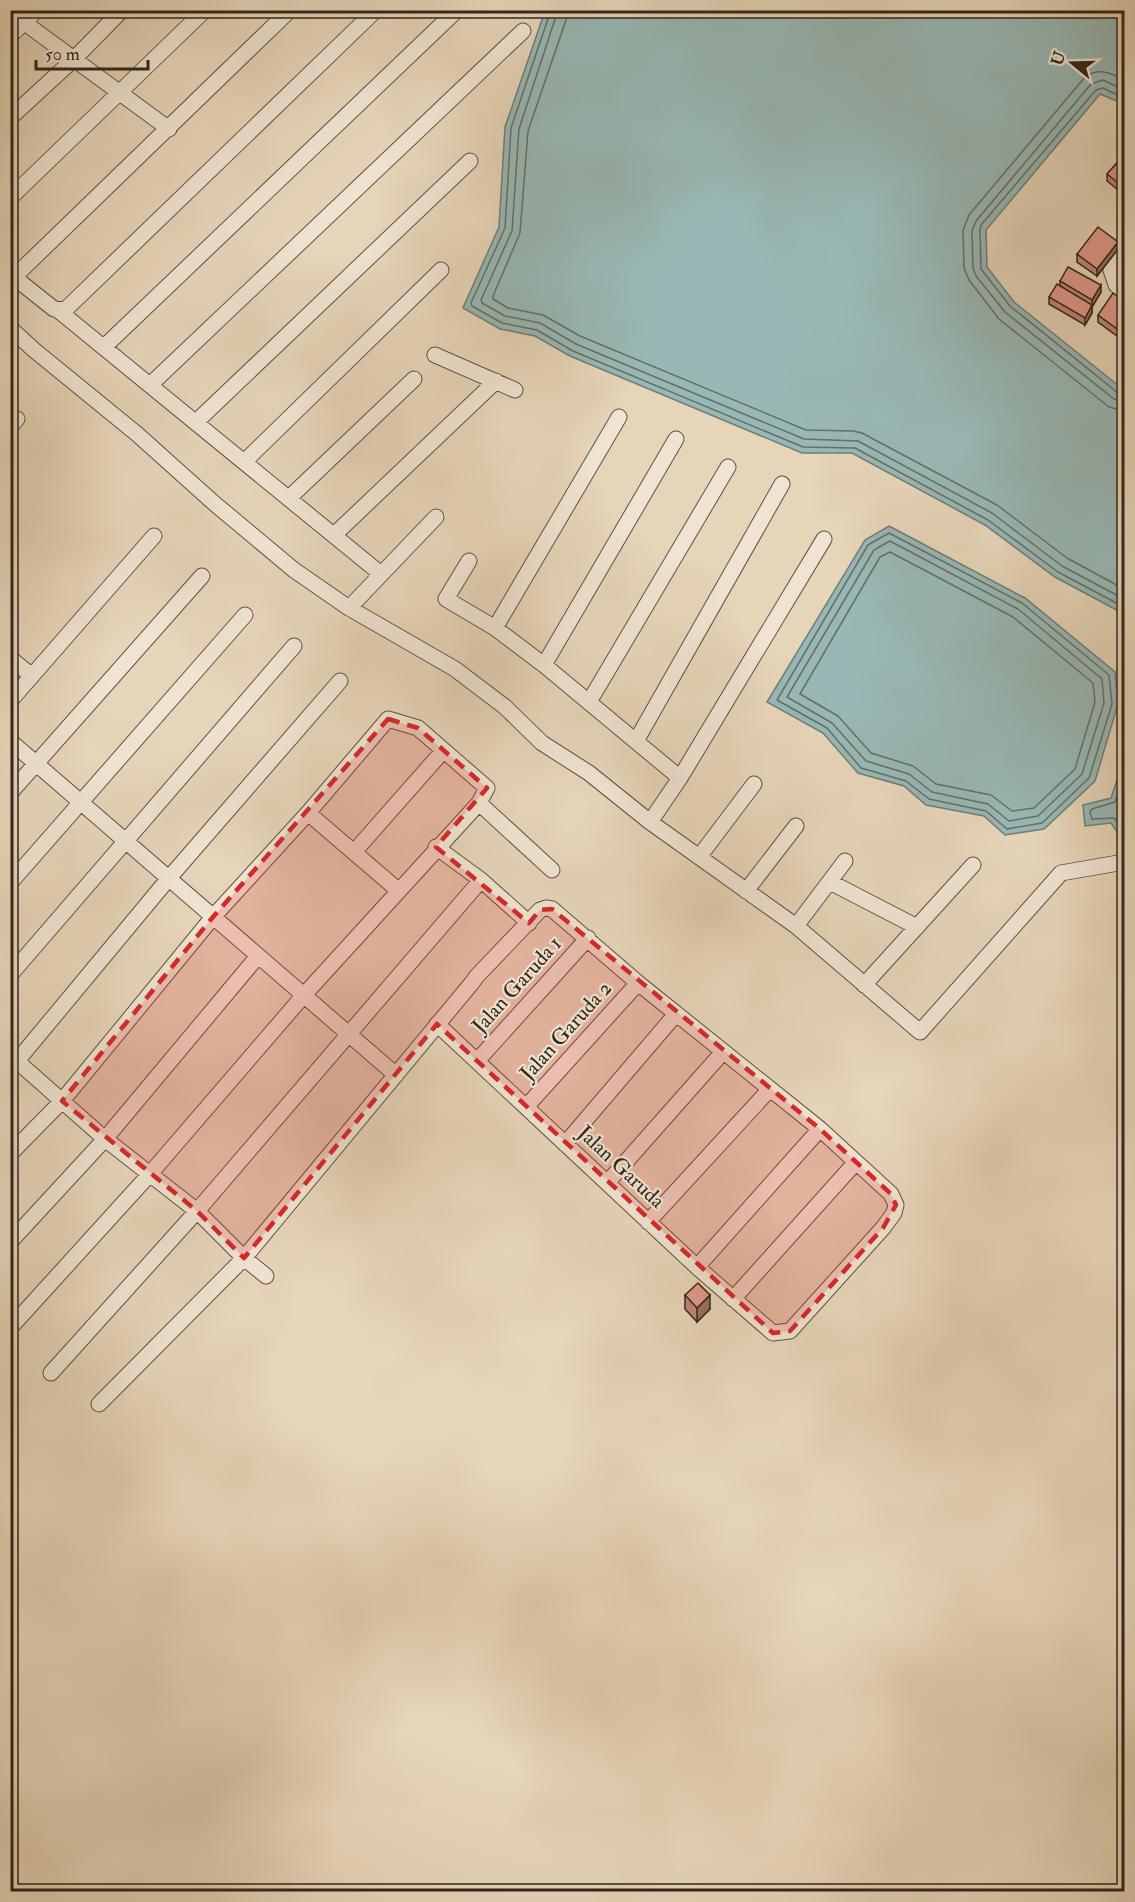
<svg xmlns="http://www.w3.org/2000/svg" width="1135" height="1902" viewBox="0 0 1135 1902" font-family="'IM FELL Double Pica',serif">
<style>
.water{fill:#98b8b5;stroke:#6f7e78;stroke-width:1.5}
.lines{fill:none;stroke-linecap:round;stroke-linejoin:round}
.shore{stroke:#646f69;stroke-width:1.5}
.minor-casing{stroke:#5e5244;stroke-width:17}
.minor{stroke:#efe4d2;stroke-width:15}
.wall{fill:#c28477;stroke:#31261d;stroke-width:1.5}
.shaded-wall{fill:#9e6c61;stroke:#31261d;stroke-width:1.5}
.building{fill:#e19a8a;stroke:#31261d;stroke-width:1.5}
.marked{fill:#d62828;fill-opacity:0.2;stroke:#d62828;stroke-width:4.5;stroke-dasharray:12 8;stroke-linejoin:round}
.labels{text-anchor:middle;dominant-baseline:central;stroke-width:4.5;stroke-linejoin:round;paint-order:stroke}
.street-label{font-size:21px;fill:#31261d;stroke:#efe4d2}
</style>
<rect width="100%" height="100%" fill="#e7d5b9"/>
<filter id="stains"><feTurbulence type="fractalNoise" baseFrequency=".00333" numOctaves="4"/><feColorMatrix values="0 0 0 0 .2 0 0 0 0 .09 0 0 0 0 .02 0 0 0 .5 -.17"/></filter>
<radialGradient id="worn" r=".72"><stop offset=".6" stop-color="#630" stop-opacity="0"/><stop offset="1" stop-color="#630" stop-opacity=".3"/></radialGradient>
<path class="water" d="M545 11H1124V104L1100 94 986 230 987 267 1014 302 1124 390V614L1055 577 985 525 852 453H802L570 356 535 336 500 329 463 308 499 227 505 127Z
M889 526 1025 598 1115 672 1118 704 1095 781 1044 829 1005 835 984 816 926 805 904 786 858 773 823 733 767 702 865 540Z
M1124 759V839H1122L1111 823 1085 826 1083 805 1111 798Z"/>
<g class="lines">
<path class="shore" d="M551 10 511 128 505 228 471 303 472 306 502 323 537 330 573 351 803 447 855 448 988 520 1058 572 1124 607
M558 10 519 129 512 231 481 300 482 303 505 316 540 323 576 344 804 439 858 441 992 513 1062 566 1124 599
M567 10 566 20 528 131 520 233 493 296V299L508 308 543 315 580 336 806 430 853 431 862 433 997 505 1067 558 1124 589
M1124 80C1110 73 1099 67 1085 77L969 215 963 230 964 268 969 280 999 319 1109 407 1124 411
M1124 90 1103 80 1091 84 976 221 972 231 973 268 976 276 1005 312 1114 399 1124 402
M1124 98 1103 88 1096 90 981 225 980 230 981 269 1010 306 1118 393 1124 395
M889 533 1022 603 1109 675 1112 704 1089 778 1042 823 1007 829 986 811 929 799 906 781 861 768 827 728 777 700 868 545Z
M890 541 1018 609 1102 679 1104 703 1082 774 1038 816 1009 821 988 804 932 792 909 774 866 761 832 723 787 697 874 550Z
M890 552 1013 617 1093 683 1095 702 1075 769 1034 808 1012 811 991 795 936 784 913 766 871 753 838 716 800 694 880 557Z
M1124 777 1115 802 1092 809 1090 812 1092 819 1114 818 1124 831"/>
<defs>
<path id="minor" d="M10 12 169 129
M10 36 37 10
M10 118 74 59 122 10
M10 198 205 10
M1124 245 1111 270 1116 285 1124 291
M10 274 54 309 65 310 376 10
M14 277 290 10
M59 311 381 574
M10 328 34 350 137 434 215 504 294 570 349 608 455 669 505 707 542 743 589 773 650 822 796 926 920 1032 1061 873 1124 862
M104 347 457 10
M435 355 515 390
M150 385 523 31
M196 422 470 161
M10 427 17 419
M244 462 441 270
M289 498 414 379
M334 535 496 381
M469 561 446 599 495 628 544 665 680 778
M349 608 436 517
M495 628 619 417
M10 658 32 676
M544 665 676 439
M10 701 154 536
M589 702 728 467
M10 741 396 1075
M636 741 782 484
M10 793 202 576
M479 803 552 870
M308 813 399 891
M650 822 680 778 824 539
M436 847 481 880 529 923
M354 852 443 751
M699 857 754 784
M830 882 917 927
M10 883 245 615
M746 891 796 826
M796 926 845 861
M10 975 294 646
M864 985 973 865
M10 1055 105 1139 197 1211 244 1258 266 1276
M17 1061 169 878 340 681
M477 1061 588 938
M526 1107 638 983
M565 1144 676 1014
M10 1154 62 1101 213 917 308 813 388 719 418 728 487 788 479 803 304 995 149 1175 10 1328
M607 1183 723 1052
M648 1222 770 1089
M10 1242 105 1139 258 956
M697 1267 820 1129
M733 1299 856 1162
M51 1373 197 1211 481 880
M99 1404 244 1258 471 984 477 976 540 910 546 908 552 909 638 983 820 1129 891 1194 896 1205 894 1213 883 1228 790 1331 773 1333 697 1267 437 1024"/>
</defs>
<use href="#minor" class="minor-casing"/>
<use href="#minor" class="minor"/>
</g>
<path class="wall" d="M1125 154V190L1122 188V183L1117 189 1107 181V174Z
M1118 249 1097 276 1077 262V254Z
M1125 266V277L1123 276V269Z
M1060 281 1101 292 1092 307V313L1085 325 1049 304V297L1060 286Z
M1125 302V340L1124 341 1098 322V315Z
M685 1295 710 1309 697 1322 685 1309Z"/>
<path class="shaded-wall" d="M1125 173V180L1122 181V183L1117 189V182Z
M1118 242V249L1097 276V269Z
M1101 285V292L1092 307V300Z
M1092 305V313L1085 325V318Z
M710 1295V1309L697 1322V1308Z"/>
<path class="building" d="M1125 154V173L1117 182 1107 174Z
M1098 227 1118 242 1097 269 1077 254Z
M1068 267 1101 285 1092 300 1060 281Z
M1057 284 1092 305 1085 318 1049 297Z
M1113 293 1125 302V333L1124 334 1098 315Z
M698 1283 710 1295 697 1308 685 1295Z"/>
<path class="marked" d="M388 719 418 728 487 788 436 847 529 923 540 910 552 909 820 1129 891 1194 896 1205 883 1228 790 1331 773 1333 437 1024 244 1258 197 1211 62 1101 213 917Z"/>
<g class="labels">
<g class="street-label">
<text transform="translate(517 985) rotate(-48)">Jalan Garuda 1</text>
<text transform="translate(566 1031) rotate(-48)">Jalan Garuda 2</text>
<text transform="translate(621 1167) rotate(43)">Jalan Garuda</text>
</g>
</g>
<rect width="1135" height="1902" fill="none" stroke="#e7d5b9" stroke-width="36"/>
<rect x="12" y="12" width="1111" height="1878" fill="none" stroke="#31261d" stroke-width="3"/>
<rect x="18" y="18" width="1099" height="1866" fill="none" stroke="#31261d" stroke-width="1.5"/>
<g transform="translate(1072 63) rotate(289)" stroke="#efe4d2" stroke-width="4.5" paint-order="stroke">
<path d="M0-4.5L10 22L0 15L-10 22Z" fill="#31261d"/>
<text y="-9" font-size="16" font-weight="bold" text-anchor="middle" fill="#31261d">U</text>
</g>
<path d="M36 60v9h112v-9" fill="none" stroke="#31261d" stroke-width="3"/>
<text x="45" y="60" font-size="18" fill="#31261d" stroke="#efe4d2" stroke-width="4.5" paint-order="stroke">50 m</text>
<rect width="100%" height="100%" filter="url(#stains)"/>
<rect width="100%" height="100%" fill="url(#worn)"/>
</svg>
